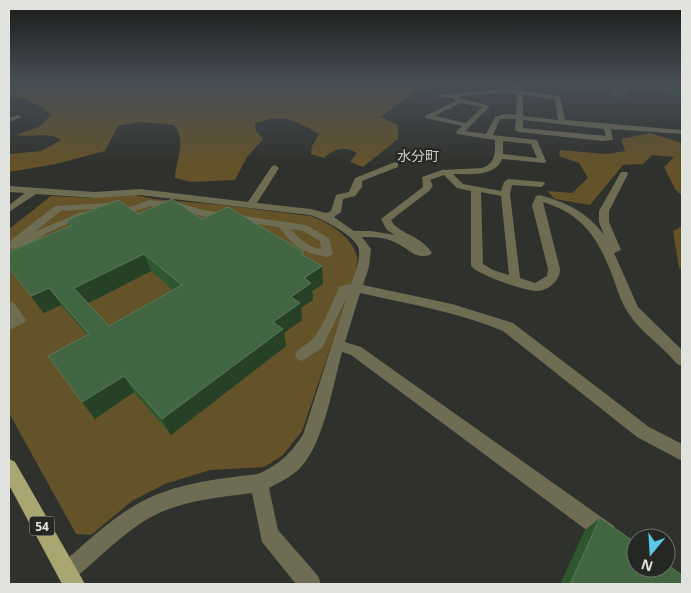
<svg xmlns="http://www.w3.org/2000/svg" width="691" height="593" viewBox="0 0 691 593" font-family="'Noto Sans','Noto Sans JP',sans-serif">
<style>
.green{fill:#645229}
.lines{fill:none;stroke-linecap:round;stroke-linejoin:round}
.minor{fill:#6e6c53;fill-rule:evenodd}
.major{fill:#aaa672;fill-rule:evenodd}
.wall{fill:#2f572f;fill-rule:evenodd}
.shaded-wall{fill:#274126}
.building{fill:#426642;stroke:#5b795b;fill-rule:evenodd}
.labels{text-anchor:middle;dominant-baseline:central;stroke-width:4.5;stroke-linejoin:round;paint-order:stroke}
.shield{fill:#252722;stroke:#a9aba6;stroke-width:1}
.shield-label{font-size:12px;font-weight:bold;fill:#e1e3df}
.far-quarter-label{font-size:14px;fill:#cccec7;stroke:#252722}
</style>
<rect width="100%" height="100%" fill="#2f312c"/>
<path class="green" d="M9 83H409L415 85 409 96 381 117 398 125V139L363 167 350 162 357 153C343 146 336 148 324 158L311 154 312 146 319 134C293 119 285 114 255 123L256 131 263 139 247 157 235 180 191 182 175 178C176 159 187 141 174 125L140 122 118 126 105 151 56 164 9 172V154L41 151 61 140C48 131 32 138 16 135L39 127 51 115C41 104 23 97 9 97Z
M650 133 682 143V196L675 189 664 167 674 157 652 155 643 164 623 165 590 205 555 199 547 191 572 193 588 178 579 163 559 156 560 150 606 154 625 151 621 139Z
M116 195H135L154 199 223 205 311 216C329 223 353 237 357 257 358 262 356 268 356 273L302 431 282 456 264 467 210 470 165 484 132 501 91 535 76 534 9 413V229L51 196 92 198Z
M682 226V269L679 268 673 231Z"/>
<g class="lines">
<path class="minor" d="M503 83H511L522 88 523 91 560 96 565 120 682 130V134L611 129 613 140 602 141 519 132 515 130 516 119H500L493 135 537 140 546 161 545 163 502 159C495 177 470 174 453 174L463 184 501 191 504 182 508 179 544 182 545 184 541 187 512 185 510 194 520 278 535 283 547 276 548 269 532 205 536 196 539 195C566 202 587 212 604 235L599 222V211L621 172H627L628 174 609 211V222L621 250 614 253 638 307 682 350V366L677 364C663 346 642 334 629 314 622 304 618 292 614 280 599 240 585 215 543 202L560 269C560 281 548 291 536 291 525 291 478 275 471 266V191L457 188 444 175 430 180 433 186 429 191 391 220C398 234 421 235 432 253L430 255C414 260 408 247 394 242 384 237 373 237 362 237L371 249 369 267 363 285 452 304 513 323 649 427 682 444V461L637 437 503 331C457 312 409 304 360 293L345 342 361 347 614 526 617 533 614 540 607 543 600 540 351 355 342 352C333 385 324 442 301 467 293 476 280 482 269 488L278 530 318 576 321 584H296L262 542 252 493C222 497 189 500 161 512 128 527 102 556 75 578L68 582 61 578 57 571 61 564C86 543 110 519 139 503 175 483 218 479 258 474 280 464 289 455 303 435L347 297 322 348 302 361 297 359 295 355C299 347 307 345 313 339 323 327 333 300 340 286L351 284C355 274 360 261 359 250 358 237 321 218 310 215L140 195 95 198 36 194 9 212V205L25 193 9 192V186L95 192 140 189 248 202 272 166 275 165 279 168 257 203 311 209 326 213 331 211 336 195 349 192 355 178 395 162 398 163V167L362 181V187L355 196 343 199 341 212 334 217 354 231H371L395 235 387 230 381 219 423 187 422 177 442 170 482 168C496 163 495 153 495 140L457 134 456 132 462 126 425 118V116L456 101 452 97H437V95L502 89 517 91ZM502 93 517 94 516 115 504 114 495 117 486 134 465 131 490 106 462 99 459 96ZM523 95 555 99 558 120 523 116ZM461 103 482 107 466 123 434 116ZM523 120 604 129 606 136 523 128ZM503 141 531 144 537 158 503 154ZM481 192 501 196 509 275 493 270 483 264Z
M18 115 21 117 20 118 9 122V118Z
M149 200 179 203 203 210 306 225 329 238 333 254 327 257C303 253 294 247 279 227L202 216 178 209 150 206 115 218 110 215ZM291 229 303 231 320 241 321 249C308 247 299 239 291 229Z
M107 203 112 206 110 208 61 211 34 232 79 213 83 212 88 215 47 233 31 243 13 249 9 248 11 240 55 206Z
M9 301 14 303 26 320 24 323 9 330V319L11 318 9 315Z"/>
<path class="major" d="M9 459 15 462 85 584H62L9 485Z"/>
</g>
<path class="wall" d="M607 83H627L630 88 625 98 613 96Z
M658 83H682V98L681 96 666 94Z
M138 214 202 219 305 256 323 284 312 291 313 300 301 308 302 320 284 333 286 346 171 435 134 392 95 419 82 402 87 335 61 305 44 313 9 269V252L70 226 67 220ZM151 271 173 290 109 326 88 304Z
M600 518 682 584H560L585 530Z"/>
<path class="shaded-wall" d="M144 254 151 271 84 305 74 288Z
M322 266 323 284 312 291 313 300 301 308 302 320 284 333 286 346 171 435 162 419 273 322 304 278Z
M49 288 61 305 44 313 31 296Z
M124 376 134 392 95 419 82 402Z"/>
<path class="building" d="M615 83H627L630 88 617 87Z
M669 83H682V86L671 85Z
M172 199 202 219 228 207 304 252 301 254 322 266 304 278 311 283 291 297 300 303 273 322 283 329 162 419 124 376 82 402 48 356 89 334 49 288 31 296 9 268V252L72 225 67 220 118 200 138 214ZM144 254 182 285 109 326 74 288Z
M600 518 636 543V568H666V564L682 575V584H570Z"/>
<linearGradient id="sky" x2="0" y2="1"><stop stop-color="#1a1b18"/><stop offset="0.5" stop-color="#474e56"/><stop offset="1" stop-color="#474e56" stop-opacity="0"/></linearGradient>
<rect width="691" height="166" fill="url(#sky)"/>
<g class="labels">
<rect class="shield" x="29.5" y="516.5" width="25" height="19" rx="4"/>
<g class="shield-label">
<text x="42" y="526">54</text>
</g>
<g class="far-quarter-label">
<text x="418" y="155">水分町</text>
</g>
</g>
<rect width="691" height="593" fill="none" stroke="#e1e3df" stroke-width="20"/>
<g transform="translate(651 553) rotate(198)"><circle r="24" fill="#252722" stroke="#70726e"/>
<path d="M0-4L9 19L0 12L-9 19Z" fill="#5cc7e7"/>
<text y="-8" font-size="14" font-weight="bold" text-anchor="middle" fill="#e1e3df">N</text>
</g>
</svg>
